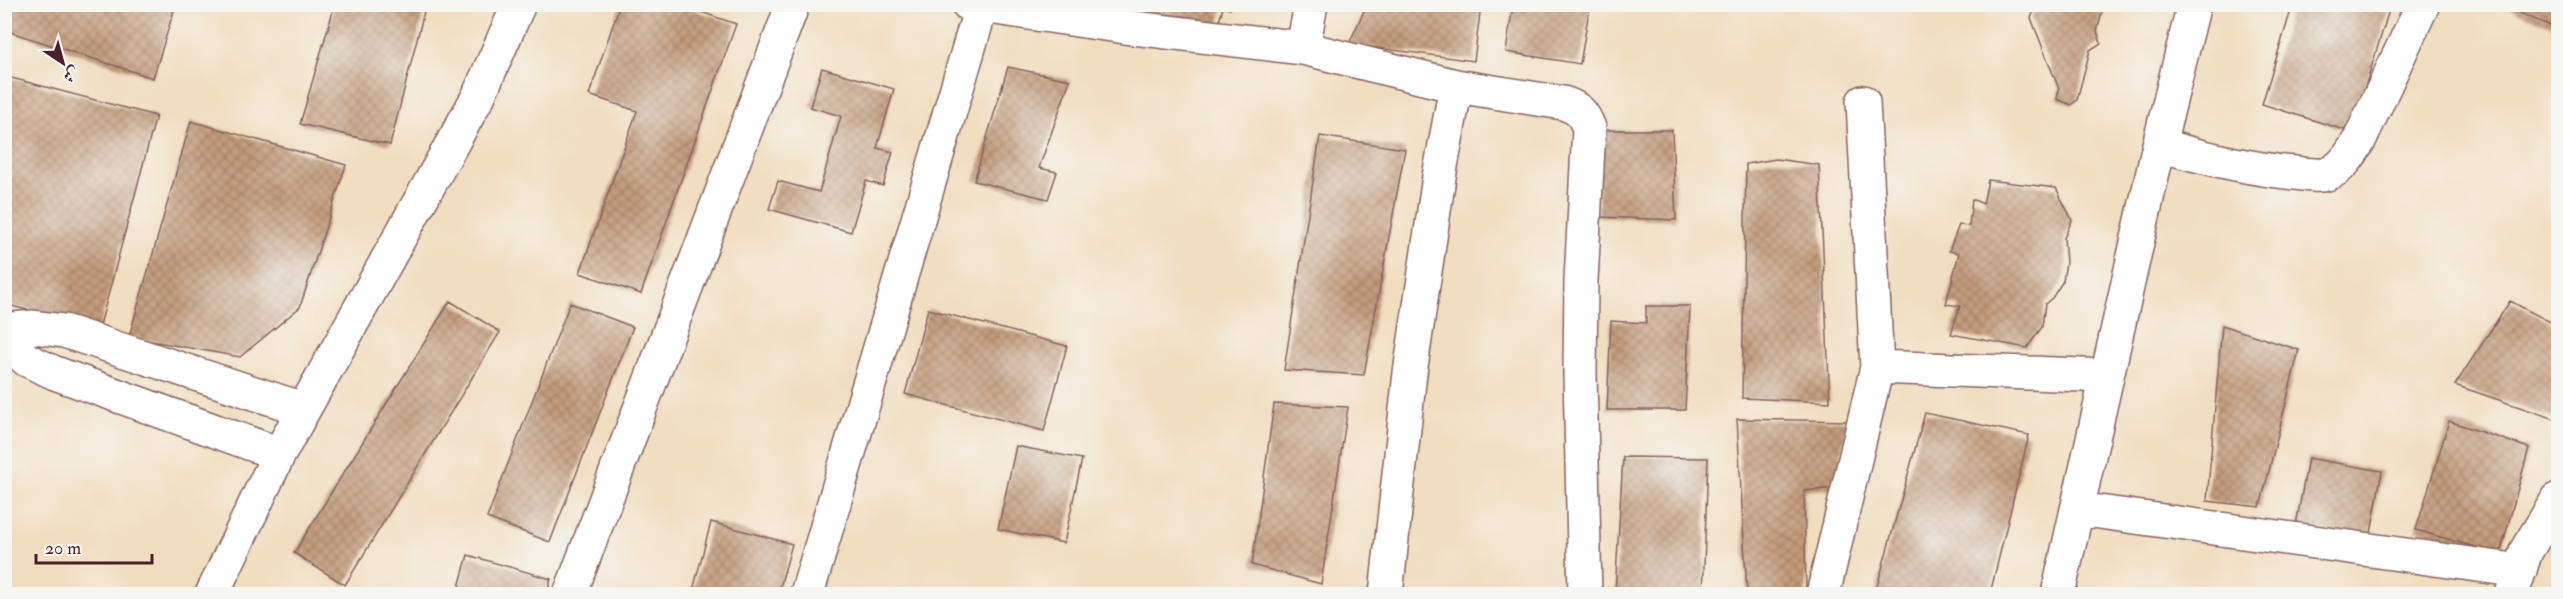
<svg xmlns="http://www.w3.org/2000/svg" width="2563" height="599" viewBox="0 0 2563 599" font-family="'IM FELL Double Pica',Amiri,serif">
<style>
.building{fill:url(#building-cross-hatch)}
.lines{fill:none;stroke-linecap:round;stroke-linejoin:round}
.minor-casing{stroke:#84625f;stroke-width:36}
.minor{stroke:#fff;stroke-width:33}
</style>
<defs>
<pattern id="building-cross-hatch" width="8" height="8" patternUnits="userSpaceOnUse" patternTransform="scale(1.5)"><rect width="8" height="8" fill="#c49c7c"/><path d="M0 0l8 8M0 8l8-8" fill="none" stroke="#a17f66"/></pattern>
</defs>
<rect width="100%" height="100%" fill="#f6f6f2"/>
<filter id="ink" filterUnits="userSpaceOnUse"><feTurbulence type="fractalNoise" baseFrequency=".0167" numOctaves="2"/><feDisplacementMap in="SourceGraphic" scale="12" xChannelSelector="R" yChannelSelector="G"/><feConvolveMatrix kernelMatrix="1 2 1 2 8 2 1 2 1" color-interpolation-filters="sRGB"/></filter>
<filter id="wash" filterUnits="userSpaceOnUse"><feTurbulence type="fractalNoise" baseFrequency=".008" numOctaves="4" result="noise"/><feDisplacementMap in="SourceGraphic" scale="24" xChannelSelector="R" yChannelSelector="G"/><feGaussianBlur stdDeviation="1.35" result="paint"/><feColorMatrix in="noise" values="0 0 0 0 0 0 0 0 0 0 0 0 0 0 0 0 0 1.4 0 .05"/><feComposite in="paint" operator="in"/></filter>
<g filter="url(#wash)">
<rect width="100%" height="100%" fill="#f1ddbf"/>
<g id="blocks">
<path class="building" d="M4 4H176L153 78 4 30Z
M335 4H426L390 145 300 124Z
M620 4H678L736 24 641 294 580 273 637 111 589 95Z
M1113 4H1232L1230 9 1223 7 1216 33 1112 11Z
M1367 4H1481L1474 61 1349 44Z
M2027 4H2104L2097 31 2101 43 2090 50 2077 100 2071 105 2057 99 2059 89 2031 18 2034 11 2026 9Z
M2293 4H2391L2351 132 2262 104Z
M2558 4V29L2500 5V4Z
M1513 5H1590L1580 64 1506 52Z
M1008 67 1070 80 1039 168 1057 172 1048 199 974 181Z
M822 68 894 89 877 148 893 152 883 186 866 181 851 232 769 209 778 181 819 192 841 116 810 107Z
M4 76 156 116 99 329 4 304Z
M191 121 346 165 300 307 240 357 129 337Z
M1600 130H1672L1676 220 1598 217Z
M1320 136 1405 149 1364 375 1284 370Z
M1776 159 1819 165 1830 402 1742 398 1746 164Z
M1988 180 2056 188 2072 220 2064 238 2066 262 2063 281 2052 298 2045 304 2042 327 2027 348 1951 334 1960 306 1946 304 1959 253 1949 251 1959 225 1969 226 1972 199 1983 204Z
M450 301 500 332 345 585 294 553Z
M2510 301 2558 326V420L2455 385Z
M570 303 633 327 550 542 487 518Z
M1646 306H1690L1685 410H1607L1611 321 1646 323Z
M928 309 1067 346 1044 431 905 394Z
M2222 325 2299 350 2260 507 2207 501Z
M1274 404 1348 407 1321 584 1252 565Z
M1925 413 2029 435 1990 594H1875Z
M1737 419 1848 421 1835 488 1804 491 1806 594H1747Z
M2449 421 2529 448 2500 554 2416 530Z
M1016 446 1082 459 1064 543 998 529Z
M1623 457 1708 458 1703 594H1615Z
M2308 458 2382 471 2370 539 2296 526Z
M711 522 792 544 778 594H692Z
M468 555 551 579 547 594H457Z"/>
</g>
</g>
<g filter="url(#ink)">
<use href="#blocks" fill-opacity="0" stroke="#84625f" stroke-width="1.5"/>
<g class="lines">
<defs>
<path id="minor" d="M968 4 1125 27 1303 48 1456 86 1439 177 1410 373 1386 594
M1303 48 1311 4
M1456 86 1563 103C1579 108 1583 113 1589 128L1581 281 1580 373 1585 594
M2159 145C2204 158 2248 169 2295 173 2305 174 2317 177 2327 174 2342 169 2351 154 2359 141L2423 4
M4 330 33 327 64 331 303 409
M4 340 27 360 55 373 279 454
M1877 367 2107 376
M2078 509 2520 571
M212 594 279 454 478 97 519 4
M570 594 793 4
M807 594 981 7
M1823 594 1877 367 1863 102
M2058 594 2159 145 2194 4
M2512 594 2526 551 2558 499"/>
</defs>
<use href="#minor" class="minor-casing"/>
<use href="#minor" class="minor"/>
</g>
</g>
<rect width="2563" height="599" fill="none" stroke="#f6f6f2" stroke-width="24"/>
<g transform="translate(63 63) rotate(144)" stroke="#f6f6f2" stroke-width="4.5" paint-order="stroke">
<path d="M0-4.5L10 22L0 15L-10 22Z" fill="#4a1f2b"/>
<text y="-9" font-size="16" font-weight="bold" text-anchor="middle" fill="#4a1f2b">ش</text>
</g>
<path d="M36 554v9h116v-9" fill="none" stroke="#4a1f2b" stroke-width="3"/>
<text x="45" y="554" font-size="18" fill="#4a1f2b" stroke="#f6f6f2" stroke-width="4.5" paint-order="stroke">20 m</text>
</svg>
